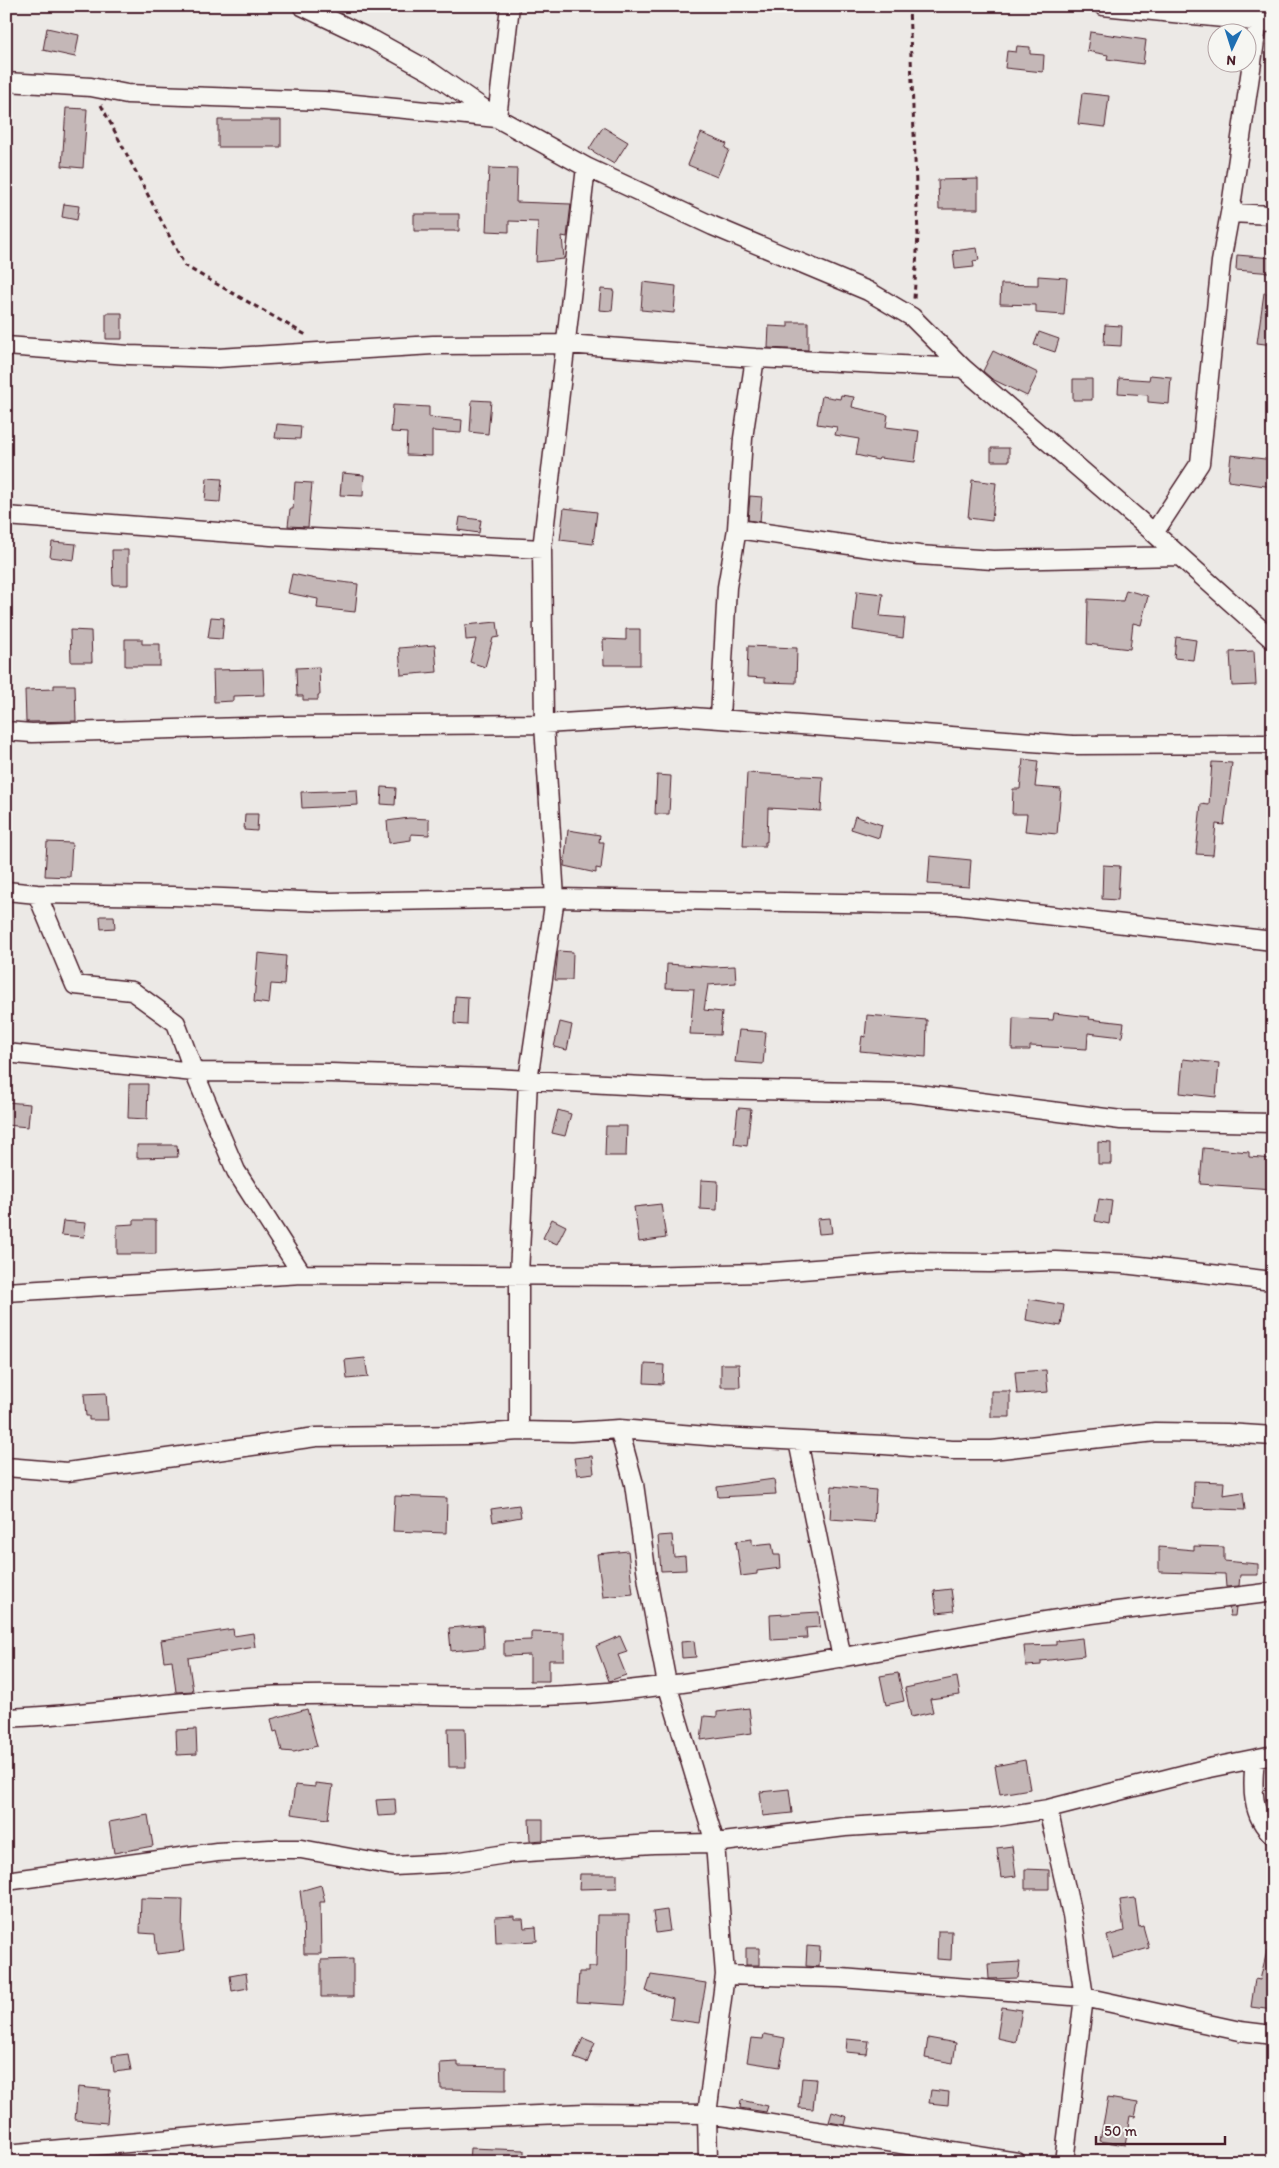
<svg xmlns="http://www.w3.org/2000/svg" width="1279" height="2168" viewBox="0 0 1279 2168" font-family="Itim,sans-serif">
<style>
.building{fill:#c4b7b7;stroke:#4a1f2b}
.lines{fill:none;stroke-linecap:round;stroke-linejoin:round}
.minor-casing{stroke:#4a1f2b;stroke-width:21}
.path{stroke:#4a1f2b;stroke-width:3;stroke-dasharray:5 4;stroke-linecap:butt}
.minor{stroke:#f6f6f2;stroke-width:18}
</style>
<rect width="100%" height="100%" fill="#ece9e6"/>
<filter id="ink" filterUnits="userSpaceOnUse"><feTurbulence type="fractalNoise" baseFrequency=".02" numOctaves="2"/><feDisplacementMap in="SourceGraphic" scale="10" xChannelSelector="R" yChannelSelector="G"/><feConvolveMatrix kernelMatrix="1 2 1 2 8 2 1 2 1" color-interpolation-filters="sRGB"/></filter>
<g filter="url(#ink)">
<path class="building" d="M47 28 79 35 75 57 43 50Z
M1090 32 1146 40 1143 64 1107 59 1108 55 1087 51Z
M1017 46 1030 47V54L1044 55 1043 72 1005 68 1007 51 1016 52Z
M1082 93 1109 96 1105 127 1078 124Z
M66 108 87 109 83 168 62 166Z
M218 120H281V147H218Z
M603 127 628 142 614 164 589 149Z
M701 133 727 144 725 148 729 150 717 177 688 165Z
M489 168 517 169 516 202 571 204 567 237 562 236 564 259 536 262 538 222 509 221V232L486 231Z
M978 179V209H939L938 180Z
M64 204 79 206 77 220 62 217Z
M414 214H459V231H414Z
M977 248 979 260 973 261 974 267 955 269 953 251Z
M1237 255 1273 258V273L1236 270Z
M1038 276 1067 278 1064 315 1036 313V305L1000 304 1001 284 1038 285Z
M643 282 676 286 674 313 641 310Z
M601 289 614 290 612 311 599 310Z
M1264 293 1273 294V345L1257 343Z
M106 313H122V339H106Z
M788 322H808V350L768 348 769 326 788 327Z
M1105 325 1122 326 1121 346 1104 345Z
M1039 332 1059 339 1055 352 1034 345Z
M993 351 1038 373 1027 396 992 379 983 371Z
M1150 375 1171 377 1169 404 1148 402V395L1118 393 1119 378 1149 380Z
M1073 379H1092V400H1073Z
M841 395 854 397 852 407 888 415 886 427 919 431 915 462 879 458 878 460 856 455 859 439 835 435 837 427 817 424 822 396 840 399Z
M472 400 491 401 488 434 470 432Z
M393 405 429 407V417L462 420 461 433 432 431V456L406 455 407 433 391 432Z
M277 424 301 426 300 439 275 438Z
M991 448H1009V461H991Z
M1231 455 1273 460V487L1228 481Z
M342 473 364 475 363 496 340 495Z
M207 478 222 479 220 502 205 501Z
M972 480 996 483 992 521 968 518Z
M295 482 312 483 308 527 288 526 290 509H293Z
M750 496 762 497 760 522 748 520Z
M564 508 597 512 593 544 560 540Z
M460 517 481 520 479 533 458 530Z
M52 542 76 544 74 560 50 557Z
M112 550H128V585H113Z
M292 574 316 579 358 584 355 612 317 608 318 599 288 593Z
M1126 590 1148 596 1141 625 1133 623 1130 649 1087 644 1088 599 1123 601Z
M857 591 883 594 880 616 905 618 903 638 853 630Z
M211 617 224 618 222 639 208 638Z
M497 622 499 637 493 638 485 667 470 662 476 639 466 640 465 625Z
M626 629H640V665H604L603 639 626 640Z
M70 630 91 631 92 662H71Z
M1176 637 1196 640 1193 660 1174 658Z
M125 639H142V644H160V666H125Z
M435 645 437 672 401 675 399 648Z
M748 646 797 648 796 683 765 682V678L747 677Z
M1254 651 1256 685 1232 686 1230 652Z
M319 667 320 695H318V700H303V696H297L296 668Z
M263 669 264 695 233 696V701L214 702 213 670Z
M54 685H75L76 721 26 722 25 690 54 689Z
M1023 759 1038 761 1035 787 1061 789 1057 834 1025 831 1027 814H1012L1013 789H1020Z
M1212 762 1232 763 1224 825 1216 824 1213 855 1196 854 1201 804 1209 805Z
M747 773 823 777 821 811 768 808 767 842H765V846H743Z
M657 775 671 776 669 814H655Z
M382 787 396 788 395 805 381 804Z
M357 790 358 805 302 808 301 792Z
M245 814H258L257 831 244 830Z
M855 816 882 825 879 838 851 829Z
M409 818 429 819V835L411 834V840L389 843 387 821Z
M568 830 600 835 599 842H604L601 869 596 868V873L564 866Z
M47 842 72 843 70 877 45 876Z
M930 856 971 860 969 887 928 884Z
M1103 865 1120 866 1118 900 1102 899Z
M100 916H114L115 928 101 929Z
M558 951 573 952 572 980H555Z
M258 953 286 956 284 985 271 984 269 1004 254 1002Z
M667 964 712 967 735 966 736 983 708 985 704 1010 722 1012 720 1035 690 1034 694 989 666 988Z
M455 996 468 997 467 1025 454 1024Z
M1054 1013 1090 1017 1089 1019 1124 1023 1122 1037 1088 1033 1087 1049 1030 1046V1050H1012L1013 1018 1053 1020Z
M867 1015 927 1020 926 1057 860 1051 862 1036 865 1037Z
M560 1022 572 1025 567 1050 554 1047Z
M739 1030 766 1032 763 1064 735 1062Z
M1183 1059 1219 1063 1216 1097 1180 1093Z
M129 1084H148L147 1119 128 1118Z
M6 1102 30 1104 28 1127 6 1125Z
M738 1108 751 1109 747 1146 734 1144Z
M558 1110 571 1114 565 1136 552 1133Z
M606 1126H627L626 1156H605Z
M1098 1142 1111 1143V1164H1098Z
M137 1145H177L178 1157 137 1158Z
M1203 1148 1249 1152V1157L1273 1159V1189L1200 1184Z
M701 1180 718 1181 717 1210 700 1209Z
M1099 1199 1112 1201 1109 1224 1095 1221Z
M661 1204 666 1238 639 1242 634 1207Z
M830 1218 832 1233 819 1234 817 1219Z
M552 1219 566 1226 557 1244 543 1238Z
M134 1220H156V1254H117V1225L134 1224Z
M63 1221 86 1223 84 1237 61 1235Z
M1029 1299 1064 1305 1061 1326 1026 1320Z
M365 1358 368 1377 347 1379 345 1360Z
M645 1364 664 1365 663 1384 644 1383Z
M721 1364H739L740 1387H721Z
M1046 1370 1048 1392 1017 1394 1015 1372Z
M991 1391H1010V1417H991Z
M106 1393 108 1420H89V1416H86L84 1394Z
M592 1456 594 1473 577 1475 574 1458Z
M774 1479 776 1494 718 1497 717 1487Z
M1194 1481 1224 1482 1223 1495 1243 1492 1245 1510 1193 1508Z
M832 1486 876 1490 874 1522 830 1519Z
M395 1496 447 1498 446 1533 393 1531Z
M519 1505 521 1517 493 1522 491 1509Z
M672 1535 674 1557 685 1556 686 1570 661 1571 658 1536Z
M752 1539V1545L772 1543 774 1555H780L781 1568 757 1571V1574L741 1576 736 1541Z
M1194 1546 1224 1547V1561L1258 1564V1575H1240L1239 1586 1226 1587 1225 1574 1159 1572V1547L1194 1550Z
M628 1551 633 1594 603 1597 597 1554Z
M951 1589 954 1611 937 1613 934 1591Z
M1236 1607 1235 1616H1230L1229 1608Z
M819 1612 820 1627 806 1628 807 1638 771 1640 770 1615Z
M483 1625 484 1648 451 1651 449 1628Z
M233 1629 234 1636 253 1633 255 1647 188 1658 193 1691 176 1692 172 1660 164 1661 161 1640Z
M531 1632 564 1633V1660H549V1681H530V1655L504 1656V1641L531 1640Z
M620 1636 627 1652 618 1655 626 1675 609 1681 596 1646Z
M1082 1638 1084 1656 1041 1661V1665L1026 1666 1024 1646 1056 1645V1641Z
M694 1641 696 1657 682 1658 681 1642Z
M898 1673 904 1701 886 1705 880 1676Z
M957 1677 960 1695 930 1699 933 1712 911 1717 905 1688Z
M749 1708 752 1733 701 1740 704 1716 717 1717V1712Z
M307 1709 317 1746 294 1752 282 1751 277 1731 274 1732 271 1719Z
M448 1728H465L466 1767H449Z
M196 1729 197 1754 177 1755 176 1730Z
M1025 1760 1030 1789 1000 1794 995 1766Z
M315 1783 333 1785 328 1819 291 1814 295 1785 315 1787Z
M789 1789 792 1813 763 1816 760 1792Z
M395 1799 396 1815 378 1816 376 1800Z
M148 1815 153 1846 114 1853 109 1822Z
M529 1819H543V1840L530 1841Z
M1012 1846 1016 1876 1001 1878 997 1848Z
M1025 1869 1049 1870V1889H1025Z
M580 1874H617V1888L579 1889Z
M321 1885 325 1902H320L321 1954H304L303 1914 300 1891Z
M141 1898 183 1899 182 1932 184 1951 157 1954 155 1934 140 1933Z
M1135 1898 1139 1927 1143 1926 1149 1948 1113 1958 1107 1936 1124 1931 1120 1900Z
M667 1910 670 1931 656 1933 653 1912Z
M597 1915H629L628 1986 625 2005 577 2002 579 1972H588V1967H596Z
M514 1916V1919H523L524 1928 536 1927 537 1941 496 1943 495 1917Z
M938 1931H952L951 1960 937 1959Z
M807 1946 820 1947 819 1967 806 1966Z
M746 1948H759V1965H746Z
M1267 1951H1273V2010L1251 2007 1255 1979 1260 1980Z
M353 1959V1997H321V1960Z
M1020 1962 1018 1978 989 1979 988 1964Z
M246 1973 248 1988 232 1991 230 1976Z
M651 1975 706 1983 699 2023 670 2019 673 1999 646 1991Z
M1002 2007 1022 2010 1016 2042 997 2038Z
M764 2034 785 2038 780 2067 747 2062 751 2038 763 2039Z
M583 2038 595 2043 587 2063 574 2058Z
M928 2038 956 2043 953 2063 925 2058Z
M847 2039 869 2041 867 2054 846 2052Z
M128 2054 131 2070 114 2072 112 2056Z
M458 2062V2066L506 2067V2090L441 2089 440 2063Z
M802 2078 816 2079 813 2109 799 2108Z
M78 2087 110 2090 107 2123 75 2120Z
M931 2090 949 2092 948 2105 929 2103Z
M1108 2098 1138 2103 1135 2117 1130 2116 1125 2145 1100 2141Z
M741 2100 768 2106 766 2112 740 2108Z
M832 2112 847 2117 845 2125 829 2122Z
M470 2148 524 2150V2162H469Z"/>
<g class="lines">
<defs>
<path id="minor" d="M302 6 373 40 431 72 497 118 586 167 713 226 868 291 912 317 963 368 1154 533 1273 640
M1103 6 1273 23
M6 82 91 87 127 94 324 101 497 118 510 6
M1230 213 1258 21
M6 346 129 355 218 358 433 345 567 344 755 358 963 368
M6 516 271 536 542 549
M737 529 919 555 993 560 1179 556
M1154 533 1200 463 1221 262 1230 213 1273 215
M720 718 727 587 737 529 743 438 755 358
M6 731 32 733 284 726 544 724 679 716 1073 745 1273 744
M6 891 37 894 172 896 328 902 555 898 957 905 1273 941
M37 894 75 985 132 991 176 1023 194 1072 236 1171 302 1274
M6 1053 194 1072 331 1073 491 1078 700 1089 911 1093 1121 1120 1273 1123
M6 1292 302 1274 635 1276 761 1273 909 1262 990 1263 1055 1261 1123 1264 1273 1281
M519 1431V1275L528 1080 555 898 544 724 542 549 586 167
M798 1441 842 1658
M6 1467 67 1472 316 1437 467 1435 519 1431 571 1432 619 1429
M6 1718C104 1714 202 1696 300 1695 402 1693 505 1702 608 1692 752 1677 895 1647 1038 1622 1116 1609 1194 1603 1273 1592
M1255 1759C1252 1787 1251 1816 1273 1835
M1048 1809 1072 1915 1084 1997 1064 2162
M6 1881 217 1852 270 1849H301L394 1866 448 1863 512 1853 653 1844 715 1843 845 1827 991 1818 1048 1809 1209 1768 1273 1755
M725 1975 841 1978 1084 1997 1240 2031 1273 2035
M6 2154 239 2133 392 2121 585 2113 707 2114 1017 2162
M708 2162 707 2114 725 1975 715 1843 667 1684 648 1583 634 1484 619 1429 720 1437 884 1445 952 1450H992L1155 1432 1227 1433 1273 1436"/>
</defs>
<use href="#minor" class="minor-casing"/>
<path class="path" d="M909 6 918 235 914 299
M101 105 185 266 306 335"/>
<use href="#minor" class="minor"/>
</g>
</g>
<rect width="1279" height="2168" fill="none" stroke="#f6f6f2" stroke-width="25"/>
<rect x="12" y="12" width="1254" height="2143" fill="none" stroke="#4a1f2b" stroke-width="2" filter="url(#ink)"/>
<g transform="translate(1232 48) rotate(184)"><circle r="24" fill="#f6f6f2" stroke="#b1a0a2"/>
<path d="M0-4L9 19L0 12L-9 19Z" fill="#1f6fb2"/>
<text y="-8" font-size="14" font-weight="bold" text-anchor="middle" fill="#4a1f2b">N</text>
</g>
<path d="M1096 2136v8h129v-8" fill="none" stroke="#4a1f2b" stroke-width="2.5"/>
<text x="1104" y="2136" font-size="15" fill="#4a1f2b" stroke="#f6f6f2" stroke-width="4" paint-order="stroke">50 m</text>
</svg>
